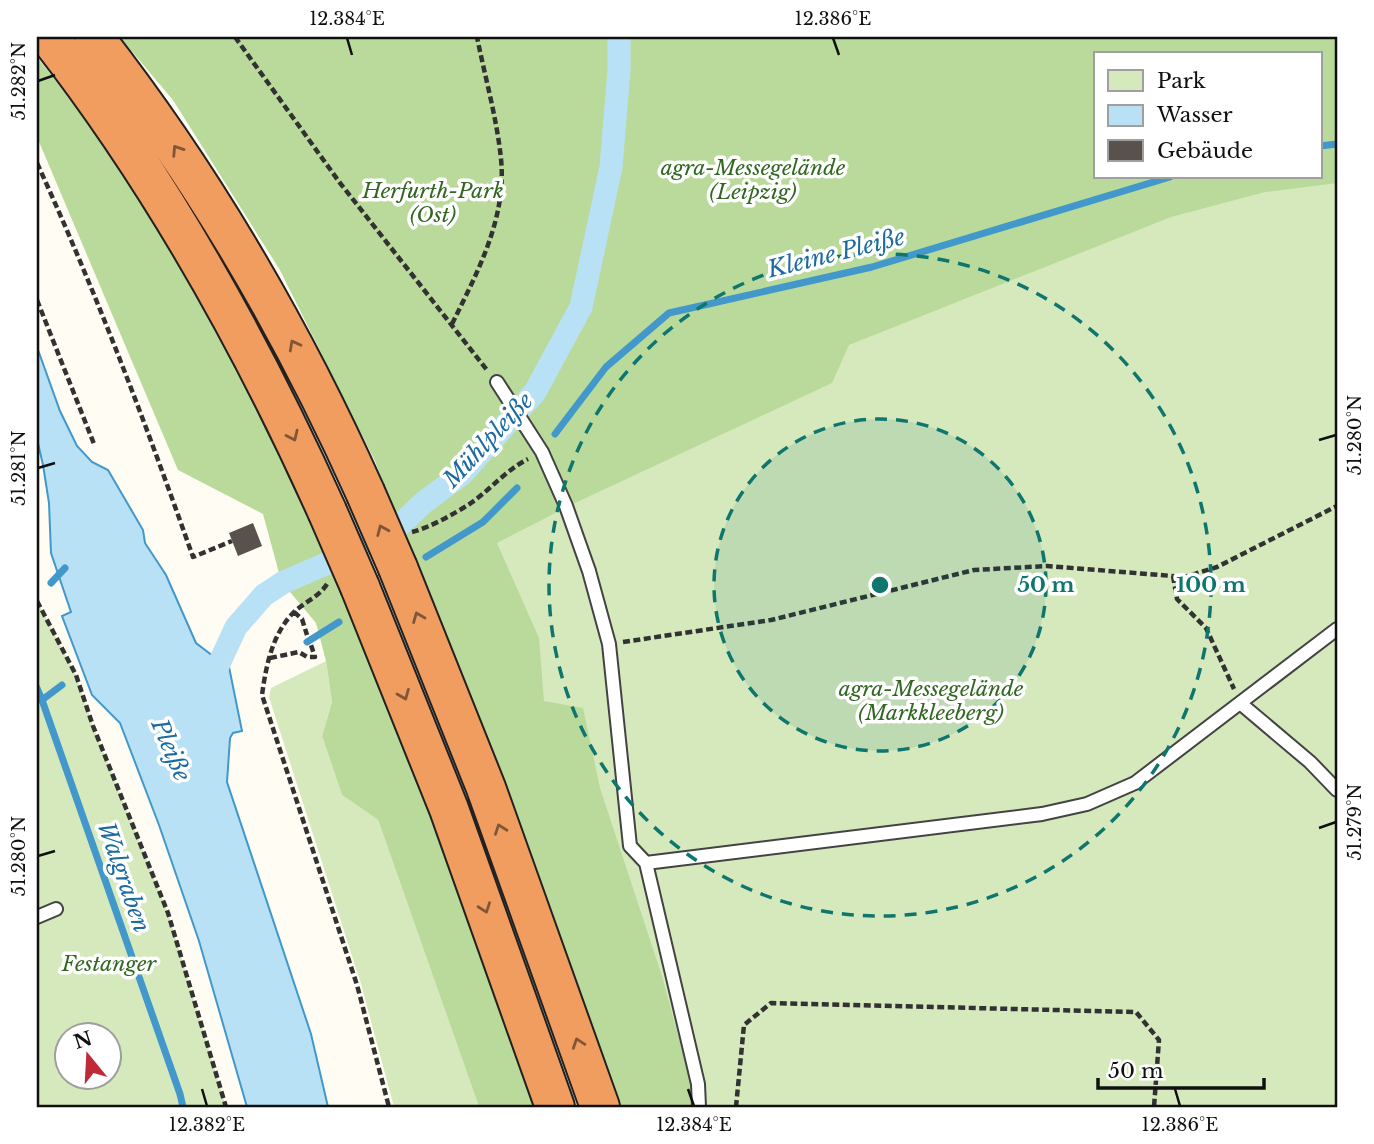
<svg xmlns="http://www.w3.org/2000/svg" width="1374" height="1144" viewBox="0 0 1374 1144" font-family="'Libre Baskerville',serif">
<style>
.green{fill:#d5e9bd;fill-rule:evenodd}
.forest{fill:#bada9c;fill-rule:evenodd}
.water{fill:#b9e1f5;stroke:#4298ca;stroke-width:2}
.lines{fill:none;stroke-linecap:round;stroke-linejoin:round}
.stream{stroke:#4298ca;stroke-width:7}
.canal{stroke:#b9e1f5;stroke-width:23}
.building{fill:#59514c}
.lane-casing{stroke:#434343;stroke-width:16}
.highway-casing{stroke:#212121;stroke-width:42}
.path{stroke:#323232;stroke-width:4.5;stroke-dasharray:7 3.5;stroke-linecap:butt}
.lane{stroke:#fff;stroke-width:12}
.highway{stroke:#f19d60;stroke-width:38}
.highway-bridge-casing{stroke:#212121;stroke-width:42;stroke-linecap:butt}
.highway-bridge{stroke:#f19d60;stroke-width:38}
.oneway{stroke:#805638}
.ticks{fill:none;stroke:#101010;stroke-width:2.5}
.ring{fill:none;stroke:#0f766e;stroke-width:3.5;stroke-dasharray:12 9}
.labels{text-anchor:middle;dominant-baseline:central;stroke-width:7;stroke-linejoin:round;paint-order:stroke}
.park-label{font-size:21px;font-style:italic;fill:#326721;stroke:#fff}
.water-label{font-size:23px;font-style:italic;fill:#1b6aa0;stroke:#fff}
.centre{fill:#0f766e;stroke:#fff;stroke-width:3.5}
.ring-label{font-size:21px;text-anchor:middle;font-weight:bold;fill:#0f766e;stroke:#fff;stroke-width:7;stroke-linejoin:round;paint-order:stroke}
.neatline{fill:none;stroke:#101010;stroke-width:2.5}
.ticks-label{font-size:18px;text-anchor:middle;fill:#101010}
</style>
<rect width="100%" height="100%" fill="#fffcf3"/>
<path class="green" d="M120 37H1337V1107H615L375 461 280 270 173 100ZM1096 54H1320V177H1096Z
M37 601 76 675 93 726 168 913 226 1107H37ZM66 1036H108V1078H66Z
M326 661 332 702 322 736 342 795 378 820 479 1107H394L361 984 269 697 271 688Z"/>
<path class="forest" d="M120 37H1337V183L1265 192 1171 217 849 345 832 383 575 503 497 543 539 638 544 701 583 708 600 788 662 976 695 1098V1107H615L375 461 280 270 173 100ZM1096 54H1320V177H1096Z
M37 57C221 287 337 563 438 837 471 927 507 1016 536 1107H479L378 820 342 795 322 736 332 702 326 661 316 623 290 592 279 573 263 514 178 470 37 137Z"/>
<path class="water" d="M37 347 60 411 77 446 92 462 108 470 143 530 145 543 166 575 196 643 213 656 216 650 231 656 228 662 242 731 233 733 230 738 227 782 311 1034 328 1107H247L199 941 159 825 120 723 92 695 62 616 71 612 51 553 49 503 43 465 37 439Z"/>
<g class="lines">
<path class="stream" d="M1320 146 1337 144
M555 434 606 367 669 313 872 267 1170 177
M426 557 483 522 517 488
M51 583 65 568
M307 642 339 622
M62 685 42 700 180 1094 183 1107
M37 688 42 700"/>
<path class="canal" d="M211 681 236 627 264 595 284 582 328 563 400 525 423 503 462 474 535 392 581 307 611 167 619 70V37"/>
</g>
<path class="building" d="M253 523 262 546 238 556 229 533Z"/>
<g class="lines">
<defs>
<path id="lane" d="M497 382 542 452 566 506 589 571 609 644 630 846 646 863 698 1084 699 1107
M1240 703 1310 762 1337 790
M646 863 1042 814 1087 804 1135 783 1337 629
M37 917 56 909"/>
<path id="highway" d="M49 37C162 182 252 344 327 511
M94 37C204 178 292 329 365 492
M398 568 486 788 600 1107
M360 587 449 809 555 1107"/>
</defs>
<use href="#lane" class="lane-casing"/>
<use href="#highway" class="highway-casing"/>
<path class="path" d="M235 37 340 183 487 370
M37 163C96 292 146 424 193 557L232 541
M37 300 94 444
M452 324C477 273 507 218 501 159 497 119 485 77 477 37
M412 532C431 527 454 514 471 503 491 489 506 470 528 459
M1173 576 1177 599 1206 628 1234 689
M327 584C319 597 304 602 293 613 272 635 266 666 262 695L357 985 389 1107
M37 601 76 675 93 726 168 913 226 1107
M294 612 302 619 307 635
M623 642 771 620 974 570 1047 566 1185 577 1217 567 1337 506
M270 658 299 652 307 657H315L311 645
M736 1107 744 1025 771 1003 1136 1012 1159 1040 1154 1107"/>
<use href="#lane" class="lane"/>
<use href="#highway" class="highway"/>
<defs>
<path id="highway-bridge" d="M365 492 398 568
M327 511 360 587"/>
</defs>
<use href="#highway-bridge" class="highway-bridge-casing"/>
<use href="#highway-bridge" class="highway-bridge"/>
</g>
<defs><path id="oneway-chevron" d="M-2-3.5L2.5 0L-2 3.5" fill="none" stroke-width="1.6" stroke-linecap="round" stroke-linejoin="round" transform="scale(1.75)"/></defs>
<g class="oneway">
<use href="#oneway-chevron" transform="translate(177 150) rotate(-123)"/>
<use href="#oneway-chevron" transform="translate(294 345) rotate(-118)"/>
<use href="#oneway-chevron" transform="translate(293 436) rotate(65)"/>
<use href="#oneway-chevron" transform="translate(382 530) rotate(-113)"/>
<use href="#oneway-chevron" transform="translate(418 617) rotate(-112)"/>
<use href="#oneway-chevron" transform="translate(404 695) rotate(68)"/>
<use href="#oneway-chevron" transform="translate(500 829) rotate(-110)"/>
<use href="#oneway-chevron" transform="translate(485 908) rotate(70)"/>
<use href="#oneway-chevron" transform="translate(578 1043) rotate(-109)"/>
</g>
<path class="ticks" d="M347 38 352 55M833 38 839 55M38 81 55 75M1319 440 1336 435M38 468 55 463M1319 828 1336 822M38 856 55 851M202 1089 207 1106M688 1089 694 1106M1175 1089 1180 1106"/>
<circle cx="880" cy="585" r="166" fill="#0f766e" fill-opacity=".12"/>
<g class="ring">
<circle cx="880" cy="585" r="166"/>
<circle cx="880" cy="585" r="331"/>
</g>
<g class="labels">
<g class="park-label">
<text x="753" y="168">agra-Messegelände<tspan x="753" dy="24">(Leipzig)</tspan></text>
<text x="433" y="191">Herfurth-Park<tspan x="433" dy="24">(Ost)</tspan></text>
<text x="931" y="689">agra-Messegelände<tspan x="931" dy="24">(Markkleeberg)</tspan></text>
<text x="109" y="964">Festanger</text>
</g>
<g class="water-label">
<text transform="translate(836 253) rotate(-14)">Kleine Pleiße</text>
<text transform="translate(488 440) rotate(-47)">Mühlpleiße</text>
<text transform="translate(171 750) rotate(67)">Pleiße</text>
<text transform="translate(124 877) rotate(71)">Walgraben</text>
</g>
</g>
<circle cx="880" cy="585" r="10" class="centre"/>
<g class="ring-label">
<text x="1046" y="592">50 m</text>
<text x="1211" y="592">100 m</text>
</g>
<rect width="1374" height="1144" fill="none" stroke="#ffffff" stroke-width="77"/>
<rect x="1094" y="52" width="228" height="126" fill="#ffffff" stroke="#9f9f9f" stroke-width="2"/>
<rect x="1108" y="70" width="35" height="21" fill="#d5e9bd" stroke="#9f9f9f" stroke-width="2"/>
<text x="1157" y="88" font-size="21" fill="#101010">Park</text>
<rect x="1108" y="105" width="35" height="21" fill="#b9e1f5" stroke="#9f9f9f" stroke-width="2"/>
<text x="1157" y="122" font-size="21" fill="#101010">Wasser</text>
<rect x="1108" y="140" width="35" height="21" fill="#59514c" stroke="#9f9f9f" stroke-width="2"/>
<text x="1157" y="158" font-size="21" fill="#101010">Gebäude</text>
<g transform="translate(88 1056) rotate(342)"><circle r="33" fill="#ffffff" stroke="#9f9f9f" stroke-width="2"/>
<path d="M0-5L12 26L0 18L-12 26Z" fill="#be2a36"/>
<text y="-10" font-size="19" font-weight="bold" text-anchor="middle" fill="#101010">N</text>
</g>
<path d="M1098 1078v10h166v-10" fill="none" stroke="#101010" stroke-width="3.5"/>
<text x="1108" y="1078" font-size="21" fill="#101010" stroke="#ffffff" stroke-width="5" paint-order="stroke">50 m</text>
<rect x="38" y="38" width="1298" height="1068" class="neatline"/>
<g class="ticks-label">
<text x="347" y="25">12.384°E</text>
<text x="833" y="25">12.386°E</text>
<text transform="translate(19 81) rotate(-90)" y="6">51.282°N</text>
<text transform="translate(1355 435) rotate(-90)" y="6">51.280°N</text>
<text transform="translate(19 468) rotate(-90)" y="6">51.281°N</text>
<text transform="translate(1355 822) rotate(-90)" y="6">51.279°N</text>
<text transform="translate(19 856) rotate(-90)" y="6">51.280°N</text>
<text x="207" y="1131">12.382°E</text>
<text x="694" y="1131">12.384°E</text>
<text x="1180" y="1131">12.386°E</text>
</g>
</svg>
